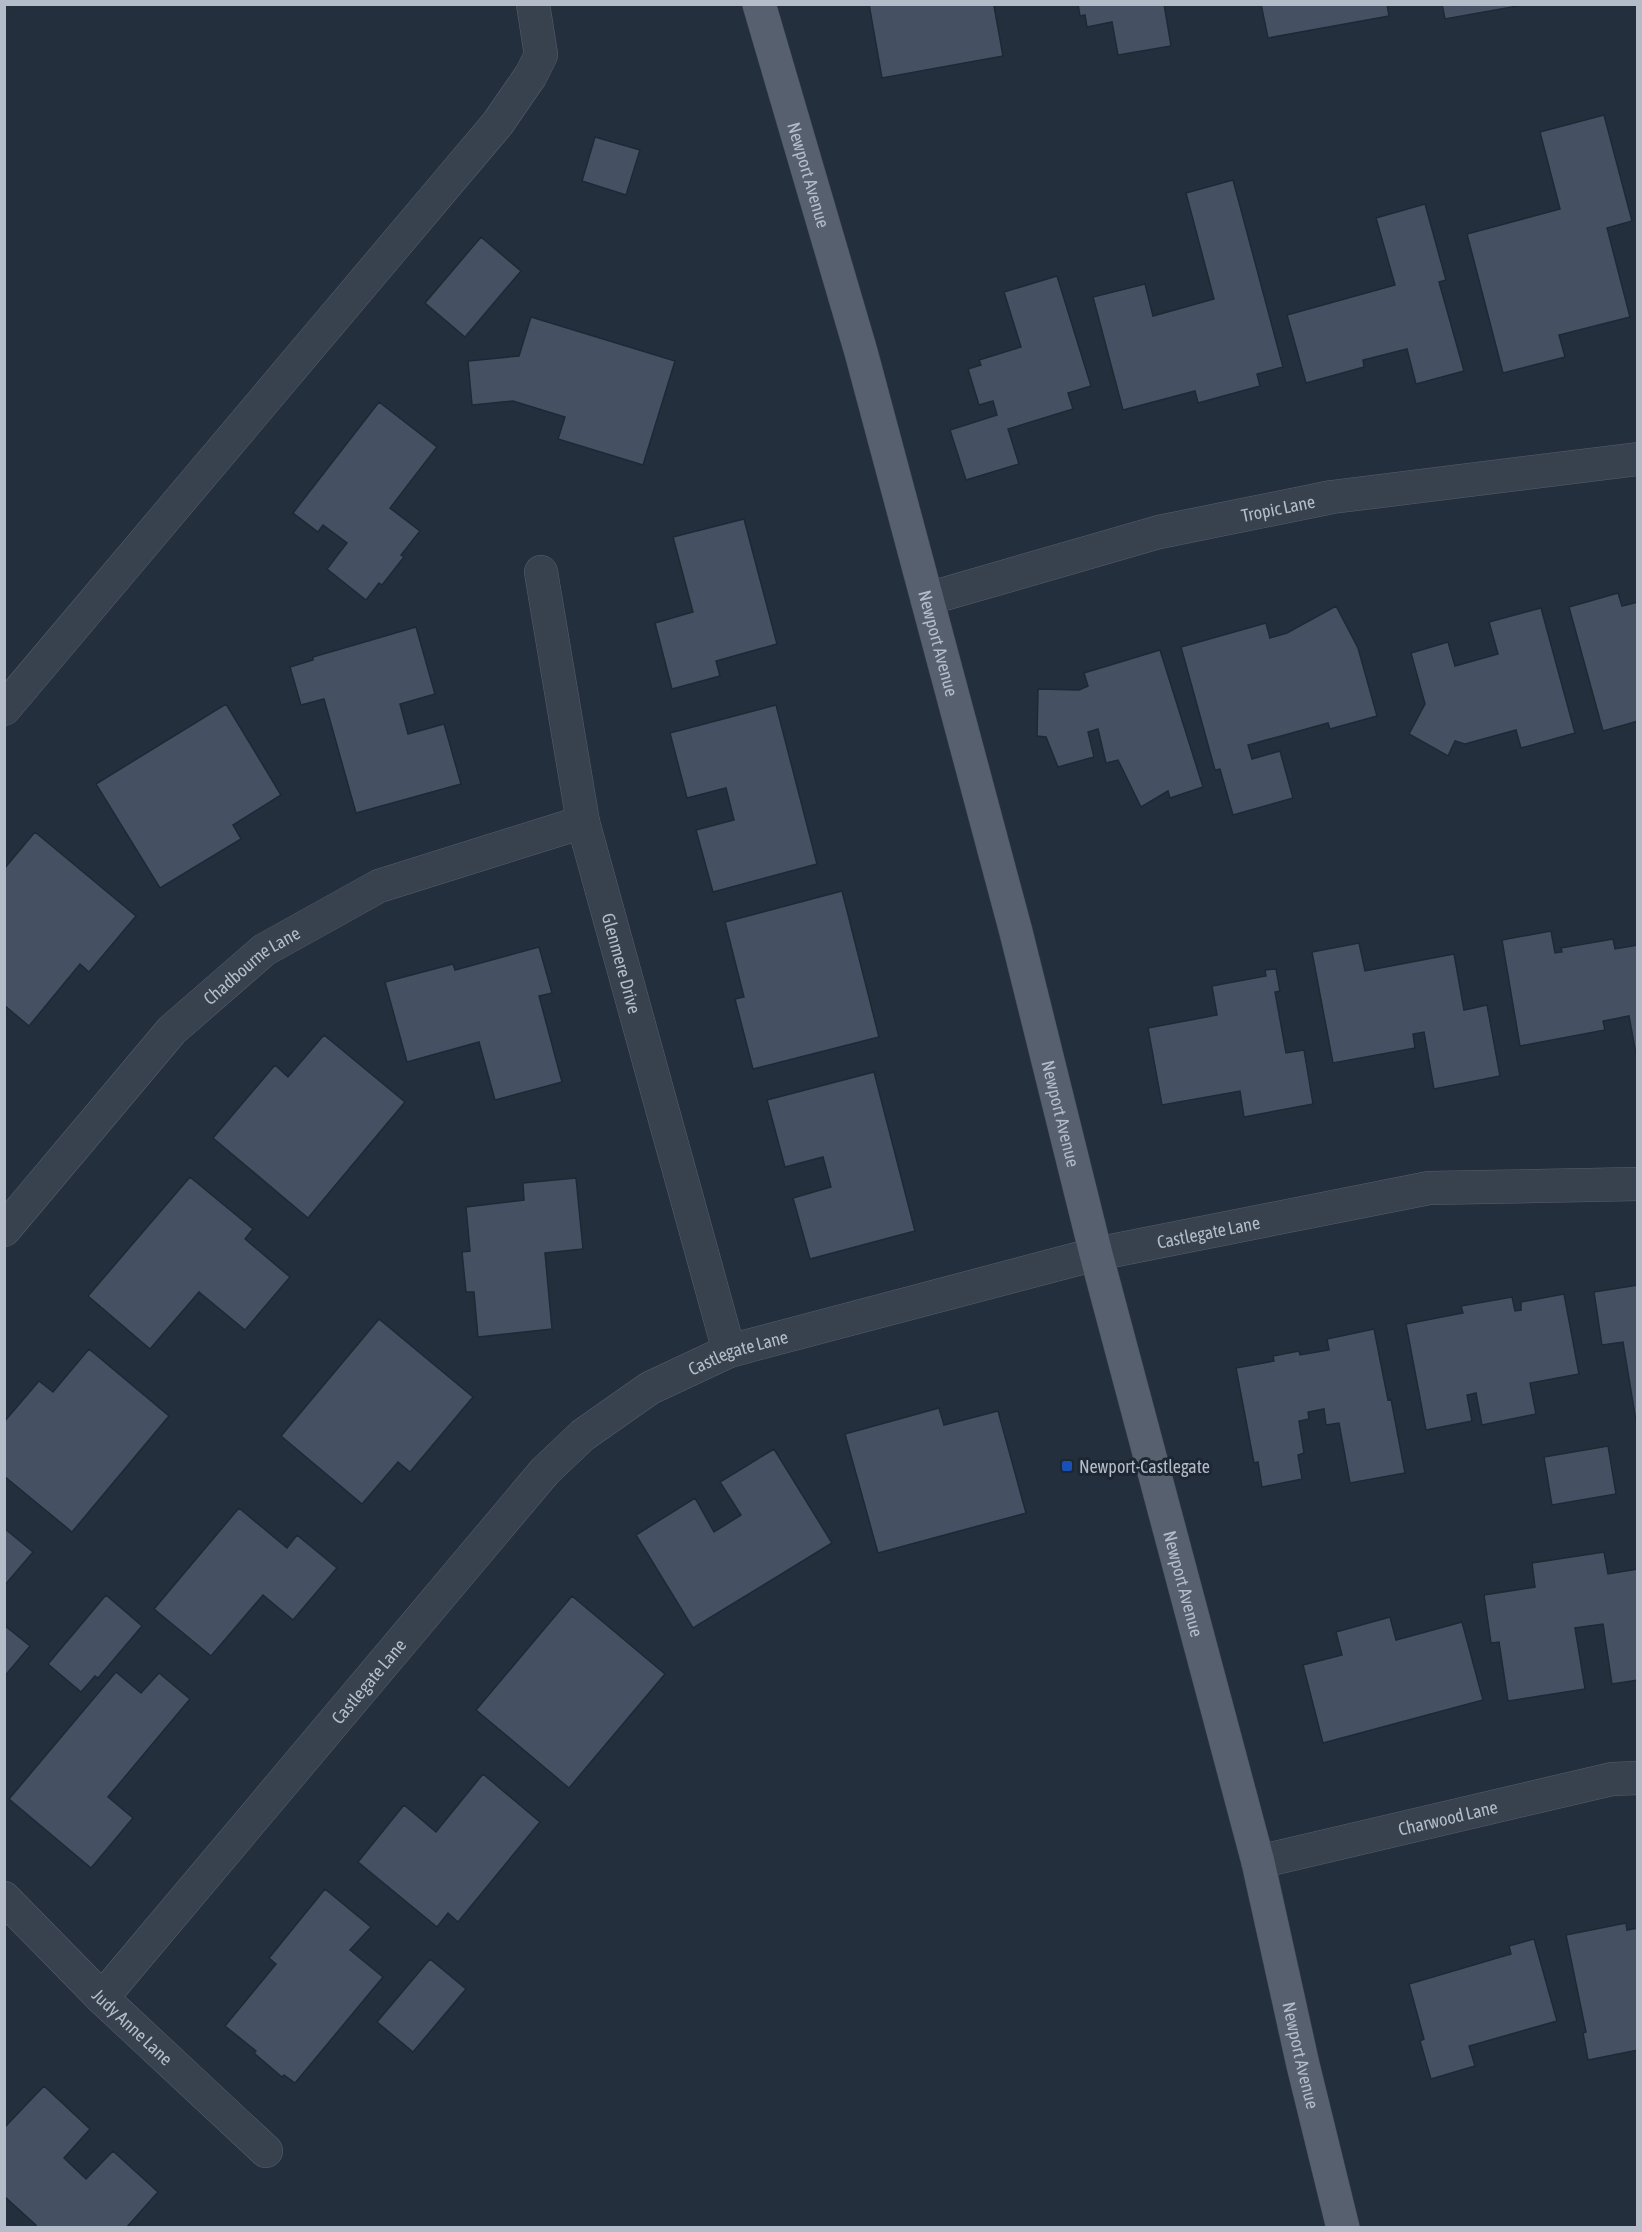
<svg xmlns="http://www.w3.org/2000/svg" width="1642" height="2232" viewBox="0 0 1642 2232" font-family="'Asap Condensed',sans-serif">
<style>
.building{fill:#455162;stroke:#1f2835;stroke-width:1.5}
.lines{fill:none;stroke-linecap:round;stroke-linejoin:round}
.minor-casing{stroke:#565f6c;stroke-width:34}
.major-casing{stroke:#414a57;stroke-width:34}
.minor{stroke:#38414e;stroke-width:33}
.major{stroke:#56606e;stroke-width:33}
.transit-dot{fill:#1a4fb4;stroke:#1d2633;stroke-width:2}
.labels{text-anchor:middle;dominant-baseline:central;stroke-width:6;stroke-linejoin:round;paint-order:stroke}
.street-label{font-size:18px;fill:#b4bcc9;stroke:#1d2633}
.poi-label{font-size:18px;fill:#b4bcc9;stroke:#1d2633;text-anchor:start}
</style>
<rect width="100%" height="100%" fill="#242f3e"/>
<path class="building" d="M869 4H1000L994 6 1003 56 882 78Z
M1078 4H1164L1171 46 1118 55 1112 22 1087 27 1085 15 1080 16Z
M1261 4H1387L1389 16 1268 38Z
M1442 4H1529L1445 19Z
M1604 115 1632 221 1607 228 1630 317 1559 335 1565 357 1503 373 1467 234 1560 209 1540 132Z
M595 137 640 150 626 195 582 181Z
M1233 180 1283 367 1257 374 1260 386 1198 403 1195 391 1123 410 1093 297 1145 284 1153 316 1214 299 1186 193Z
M1425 204 1446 280 1439 282 1464 371 1416 384 1407 349 1363 360 1364 367 1306 383 1287 315 1395 285 1376 218Z
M481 237 521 271 465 337 425 303Z
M1057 276 1091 386 1068 393 1073 409 1008 429 1019 464 966 480 950 430 997 415 993 401 979 405 968 369 981 365 979 360 1021 347 1004 292Z
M531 317 675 361 643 465 558 439 565 417 513 401 472 405 468 361 519 356Z
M379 402 437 447 390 508 420 531 401 555 404 557 382 585 379 583 366 600 327 569 347 543 323 525 318 532 293 513Z
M744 519 777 644 716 661 720 676 672 689 655 623 693 612 673 537Z
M1618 593 1622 606 1638 602V721L1603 731 1569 607Z
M1336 606 1358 648 1377 716 1330 729 1328 723 1248 745 1252 759 1280 751 1293 798 1233 815 1220 769 1215 770 1181 647 1266 623 1270 638 1287 633Z
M1541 608 1575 733 1521 748 1516 730 1465 744 1455 741 1448 756 1409 734 1425 704 1411 653 1448 642 1455 666 1498 654 1489 622Z
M416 627 435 694 400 704 408 734 444 724 461 784 356 813 324 699 301 705 290 667 313 660V657Z
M1160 650 1203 787 1170 798 1168 791 1141 807 1118 760 1106 763 1098 729 1088 732 1094 757 1058 767 1046 737 1037 736 1038 689 1079 690 1088 686 1084 673Z
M226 704 281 795 233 825 241 839 160 888 96 784Z
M776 705 817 864 713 892 696 830 734 820 726 788 687 798 670 733Z
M35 832 136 916 89 972 80 964 29 1026 4 1005V869Z
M842 891 879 1037 753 1069 735 999 744 997 725 922Z
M1551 931 1555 953 1562 952 1561 948 1613 939 1615 949 1638 945V1065L1629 1016 1603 1021 1605 1030 1520 1046 1502 940Z
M1359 943 1365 971 1454 954 1464 1010 1487 1005 1500 1076 1434 1089 1424 1032 1413 1034 1415 1048 1333 1063 1312 952Z
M539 947 552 993 539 996 562 1082 495 1100 479 1042 407 1062 385 982 453 964 455 970Z
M1276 969 1280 991 1275 992 1286 1053 1304 1050 1313 1104 1244 1117 1240 1091 1162 1105 1148 1028 1217 1015 1212 986 1266 976 1265 970Z
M324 1035 405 1102 308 1218 213 1138 275 1065 288 1077Z
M874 1072 915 1231 810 1259 793 1198 831 1187 823 1157 785 1167 767 1100Z
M190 1177 253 1229 245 1239 290 1277 245 1330 199 1292 150 1349 88 1296Z
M576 1178 583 1249 545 1253 552 1329 478 1337 474 1292H466L462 1252 470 1251 466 1207 524 1200 523 1183Z
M1638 1285V1433L1623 1342 1602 1345 1594 1292Z
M1564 1294 1579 1374 1530 1383 1536 1414 1482 1425 1476 1393 1467 1395 1472 1421 1426 1430 1406 1324 1463 1313 1461 1306 1512 1297 1515 1311 1521 1310V1302Z
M379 1319 473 1397 410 1472 398 1462 362 1504 281 1436Z
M1374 1329 1388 1400 1391 1399 1405 1473 1350 1483 1339 1423 1326 1425 1324 1409 1308 1412 1309 1419 1299 1421 1304 1453 1298 1455 1302 1479 1262 1487 1258 1462 1254 1463 1236 1368 1274 1361 1273 1356 1299 1351 1300 1355 1329 1350 1327 1339Z
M89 1349 169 1416 72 1532 4 1476V1422L39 1381 53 1392Z
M939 1408 944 1425 998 1411 1026 1513 878 1553 845 1434Z
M1608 1446 1616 1494 1552 1505 1544 1457Z
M774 1449 832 1543 693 1628 636 1535 695 1498 714 1532 741 1515 720 1482Z
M239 1508 287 1548 297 1535 337 1568 293 1620 263 1595 211 1656 154 1609Z
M4 1528 33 1552 4 1586Z
M1604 1552 1608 1574 1638 1569V1680L1612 1684 1603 1624 1575 1628 1585 1689 1508 1701 1499 1642 1491 1643 1484 1595 1535 1587 1532 1563Z
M106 1595 142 1626 98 1678 95 1676 81 1692 48 1664Z
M572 1596 665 1674 569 1788 476 1710Z
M1390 1617 1396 1640 1462 1622 1483 1700 1323 1743 1303 1665 1342 1655 1336 1632Z
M4 1625 30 1646 4 1677Z
M116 1672 141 1693 159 1673 190 1699 108 1797 133 1818 91 1868 9 1799Z
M483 1774 540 1822 458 1922 448 1913 437 1927 358 1862 404 1805 436 1832Z
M325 1889 371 1927 350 1950 383 1977 295 2083 284 2075 282 2077 254 2053 256 2051 225 2026 276 1964 269 1958Z
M1626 1923 1627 1930 1638 1928V2050L1588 2060 1583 2033 1586 2032 1566 1935Z
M1534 1939 1557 2021 1469 2046 1475 2066 1431 2079 1420 2041 1424 2039 1409 1984 1511 1954 1509 1946Z
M430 1959 466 1989 413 2052 377 2022Z
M44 2086 90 2129 64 2158 86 2179 113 2151 158 2192 126 2228H34L36 2225 4 2196V2128Z"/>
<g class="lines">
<defs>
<g id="minor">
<path id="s1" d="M541 572 583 822 729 1351"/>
<path id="s2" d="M927 599 1159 532 1332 497 1638 459"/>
<path d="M4 709 498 123 531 75 541 55 533 4"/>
<path id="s3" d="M4 1230 172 1030 264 950 379 886 583 822"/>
<path id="s4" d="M1258 1862 1612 1779 1638 1778"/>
<path id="s5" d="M4 1898 102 1998 266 2151"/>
<path id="s6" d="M102 1998 545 1471 583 1435 650 1388 729 1351 1096 1254 1429 1188 1638 1184"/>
</g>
<g id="major">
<path id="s7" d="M759 4 861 352 1016 932 1096 1254 1258 1862 1303 2065 1343 2228"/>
</g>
</defs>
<use href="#minor" class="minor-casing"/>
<use href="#major" class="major-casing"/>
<use href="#minor" class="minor"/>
<use href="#major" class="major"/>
</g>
<rect class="transit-dot" x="1061" y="1460" width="12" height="12" rx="3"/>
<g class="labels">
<g class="street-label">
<text stroke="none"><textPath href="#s7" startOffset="178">Newport Avenue</textPath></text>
<text stroke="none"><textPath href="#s2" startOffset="363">Tropic Lane</textPath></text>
<text stroke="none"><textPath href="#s7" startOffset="664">Newport Avenue</textPath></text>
<text stroke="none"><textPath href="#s1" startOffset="400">Glenmere Drive</textPath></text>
<text stroke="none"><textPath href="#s3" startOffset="364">Chadbourne Lane</textPath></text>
<text stroke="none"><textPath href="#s7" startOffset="1150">Newport Avenue</textPath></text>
<text stroke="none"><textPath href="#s6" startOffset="1404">Castlegate Lane</textPath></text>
<text stroke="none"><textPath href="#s6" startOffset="918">Castlegate Lane</textPath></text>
<text stroke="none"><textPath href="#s7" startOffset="1636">Newport Avenue</textPath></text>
<text stroke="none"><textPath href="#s6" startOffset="414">Castlegate Lane</textPath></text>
<text stroke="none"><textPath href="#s4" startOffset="195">Charwood Lane</textPath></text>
<text stroke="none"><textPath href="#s5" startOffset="182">Judy Anne Lane</textPath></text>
<text stroke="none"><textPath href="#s7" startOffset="2122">Newport Avenue</textPath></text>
</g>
<g class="poi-label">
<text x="1079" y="1466">Newport-Castlegate</text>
</g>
</g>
<rect width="1642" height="2232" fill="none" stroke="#b4bcc9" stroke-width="12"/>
</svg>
